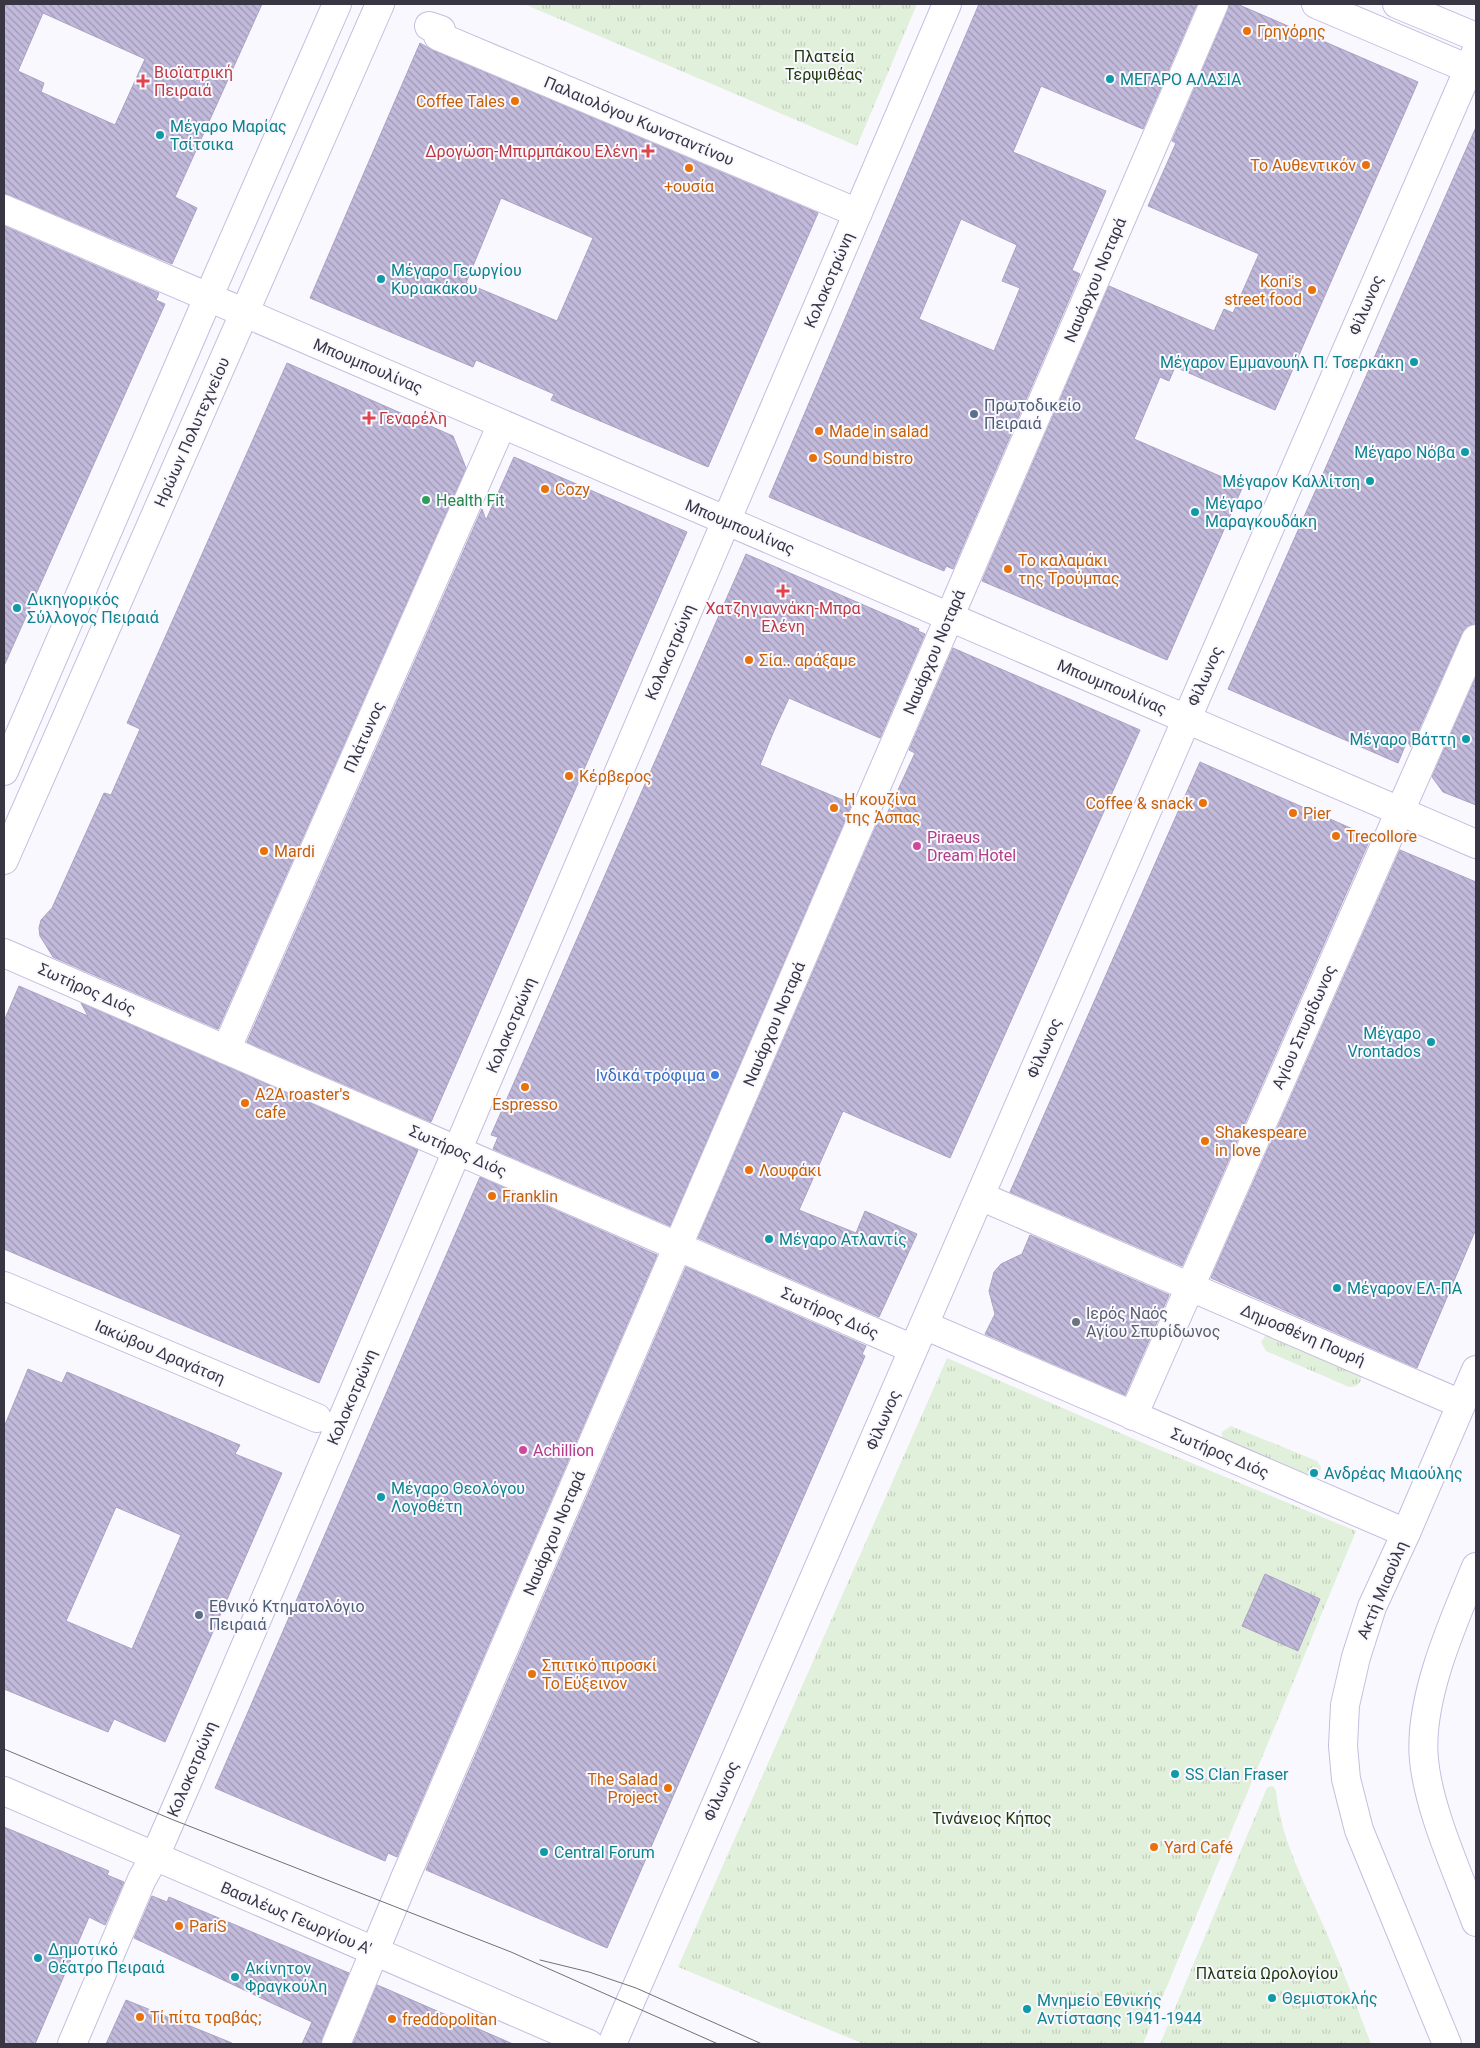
<svg xmlns="http://www.w3.org/2000/svg" width="1480" height="2048" viewBox="0 0 1480 2048" font-family="Roboto,sans-serif">
<style>
.park{fill:url(#park-tufts)}
.building{fill:url(#building-back-hatch);stroke:#aba2c3;fill-rule:evenodd}
.lines{fill:none;stroke-linecap:round;stroke-linejoin:round}
.minor-casing{stroke:#c5bdde;stroke-width:30}
.major-casing{stroke:#c5bdde;stroke-width:30}
.minor{stroke:#fff;stroke-width:28}
.major{stroke:#fff;stroke-width:28}
.tram{stroke:#726f7a;stroke-width:1}
.food-dot{fill:#e8710a;stroke:#faf8ff;stroke-width:2}
.culture-dot{fill:#0f9aa8;stroke:#faf8ff;stroke-width:2}
.health-dot{fill:#e0444e;stroke:#faf8ff;stroke-width:2}
.service-dot{fill:#5c6f8a;stroke:#faf8ff;stroke-width:2}
.leisure-dot{fill:#2e9e5b;stroke:#faf8ff;stroke-width:2}
.hotel-dot{fill:#d1479c;stroke:#faf8ff;stroke-width:2}
.shop-dot{fill:#3f7fe0;stroke:#faf8ff;stroke-width:2}
.worship-dot{fill:#6b7280;stroke:#faf8ff;stroke-width:2}
.labels{text-anchor:middle;dominant-baseline:central;stroke-width:4;stroke-linejoin:round;paint-order:stroke}
.food-label{font-size:16px;fill:#c56008;stroke:#faf8ff;text-anchor:start}
.park-label{font-size:16px;fill:#1d380c;stroke:#faf8ff}
.health-label{font-size:16px;fill:#be3a42;stroke:#faf8ff;text-anchor:start}
.culture-label{font-size:16px;fill:#0d838f;stroke:#faf8ff;text-anchor:start}
.street-label{font-size:16px;fill:#393643;stroke:#faf8ff}
.service-label{font-size:16px;fill:#4e5e75;stroke:#faf8ff;text-anchor:start}
.leisure-label{font-size:16px;fill:#27864d;stroke:#faf8ff;text-anchor:start}
.hotel-label{font-size:16px;fill:#b23c85;stroke:#faf8ff;text-anchor:start}
.shop-label{font-size:16px;fill:#366cbe;stroke:#faf8ff;text-anchor:end}
.worship-label{font-size:16px;fill:#5b616d;stroke:#faf8ff;text-anchor:start}
</style>
<defs>
<pattern id="park-tufts" width="24" height="20" patternUnits="userSpaceOnUse" patternTransform="scale(1.25)"><rect width="24" height="20" fill="#e1f0da"/><path d="M3 7l-1-3M5 7V3M7 7l1-3M15 17l-1-3M17 17v-4M19 17l1-3" fill="none" stroke="#c2cebc"/></pattern>
<pattern id="building-back-hatch" width="6" height="6" patternUnits="userSpaceOnUse" patternTransform="scale(1.25)"><rect width="6" height="6" fill="#c2badb"/><path d="M-1 5l2 2M0 0l6 6M5-1l2 2" fill="none" stroke="#9f98b3"/></pattern>
</defs>
<rect width="100%" height="100%" fill="#faf8ff"/>
<path class="park" d="M524 4H917L857 146Z
M1267 1333 1361 1374V1381L1356 1386 1349 1387 1266 1351 1261 1342Z
M947 1358 1148 1445 1356 1531 1143 2044H864L678 1967Z
M1231 1426 1317 1461 1321 1467 1320 1474 1316 1479 1222 1439V1432Z
M1271 1786 1274 1787 1276 1791C1281 1844 1310 1892 1330 1941 1345 1975 1358 2010 1371 2044H1160L1267 1788Z"/>
<path class="building" d="M4 4H262L175 197 197 208 172 264 10 195 4 194ZM43 13 145 59 115 125 41 92 44 83 18 71Z
M979 4H1197L1143 129 1041 86 1013 152 1106 191 1072 270 1080 274 953 569 946 566 944 571 769 497ZM961 219 1017 245 1002 281 1020 288 994 351 919 319Z
M1229 4H1237L1418 82 1275 410 1175 367 1169 381 1160 377 1134 439 1243 486 1167 660 982 581 1109 286 1214 331 1224 309 1233 313 1259 254 1148 206 1176 143 1172 141 1228 10Z
M420 43 432 50 818 213 708 467 551 400 554 394 476 360 473 367 310 298ZM501 198 593 238 557 321 466 283Z
M1476 127V624L1467 626 1462 633 1411 747 1407 741 1398 763 1228 689Z
M4 226 159 293 156 300 165 304 4 666Z
M287 363 453 436 466 468 218 1029 53 957 40 936 39 928 41 920 52 908 104 793 111 795 140 729 127 723Z
M514 457 687 532 431 1122 247 1042 482 509 486 520Z
M746 554 919 629 918 631 925 634 880 738 789 698 773 733 760 765 852 804 670 1226 493 1149 498 1137 491 1135Z
M953 648 1140 730 950 1158 843 1111 799 1210 856 1233 865 1211 917 1234 879 1317 698 1238 880 817 885 818 915 753 909 750Z
M1476 677V805L1443 792 1432 777Z
M1200 762 1371 837 1182 1266 1010 1192Z
M1400 850 1476 882V1229L1417 1368 1211 1278Z
M19 986 88 1016 81 1003 418 1150 319 1383 4 1249V1021Z
M480 1177 657 1255 397 1857 388 1853 385 1861 215 1788Z
M1030 1235 1169 1295 1125 1395 985 1334 995 1314 989 1291 994 1272 1001 1264 1022 1254Z
M686 1267 866 1346 862 1354 865 1356 607 1948 426 1870Z
M28 1369 62 1383 67 1372 240 1445 235 1454 282 1473 165 1742 114 1719 108 1732 4 1689V1427ZM116 1507 181 1535 132 1649 66 1621Z
M1265 1574 1320 1599 1298 1651 1242 1626Z
M4 1827 109 1871 107 1875 124 1882 105 1925 89 1917 35 2044H4Z
M152 1896 167 1902 169 1897 349 1973 322 2038 321 2044H302L312 2022 134 1938Z
M377 1985 382 1987 513 2044H353Z
M126 2000 232 2043V2044H106Z"/>
<g class="lines">
<defs>
<path id="minor" d="M1316 4 1476 72
M429 26 441 30 438 36 858 213
M4 209 1476 844
M4 771 208 298 337 4
M4 953 913 1349
M226 1050 502 424
M980 1196 1461 1404
M4 1286 317 1418
M924 1325 1406 1533
M1133 1416 1476 639
M72 2044 142 1879 155 1856 186 1785 947 4
M336 2044 405 1878 1214 4
M612 2044 1476 52"/>
<path id="major" d="M1397 4 1476 37
M4 860 380 4
M1476 1567C1453 1622 1418 1700 1424 1760 1429 1811 1458 1873 1476 1922
M4 1791 589 2044
M1447 2044 1359 1830 1346 1779 1343 1746 1345 1705 1356 1657 1372 1607 1406 1533 1476 1370"/>
</defs>
<use href="#minor" class="minor-casing"/>
<use href="#major" class="major-casing"/>
<use href="#minor" class="minor"/>
<use href="#major" class="major"/>
<path class="tram" d="M4 1749 171 1819 511 1952 718 2044
M540 1960 589 1972 636 1988 762 2044"/>
</g>
<g class="food-dot">
<circle cx="1247" cy="31" r="5"/>
<circle cx="515" cy="101" r="5"/>
<circle cx="1366" cy="165" r="5"/>
<circle cx="689" cy="168" r="5"/>
<circle cx="1312" cy="290" r="5"/>
<circle cx="819" cy="431" r="5"/>
<circle cx="813" cy="458" r="5"/>
<circle cx="545" cy="489" r="5"/>
<circle cx="1008" cy="569" r="5"/>
<circle cx="749" cy="660" r="5"/>
<circle cx="569" cy="776" r="5"/>
<circle cx="1203" cy="803" r="5"/>
<circle cx="834" cy="808" r="5"/>
<circle cx="1293" cy="813" r="5"/>
<circle cx="1336" cy="836" r="5"/>
<circle cx="264" cy="851" r="5"/>
<circle cx="525" cy="1087" r="5"/>
<circle cx="245" cy="1103" r="5"/>
<circle cx="1205" cy="1141" r="5"/>
<circle cx="749" cy="1170" r="5"/>
<circle cx="492" cy="1196" r="5"/>
<circle cx="532" cy="1674" r="5"/>
<circle cx="668" cy="1788" r="5"/>
<circle cx="1154" cy="1847" r="5"/>
<circle cx="179" cy="1926" r="5"/>
<circle cx="140" cy="2017" r="5"/>
<circle cx="392" cy="2019" r="5"/>
</g>
<g class="culture-dot">
<circle cx="1110" cy="79" r="5"/>
<circle cx="160" cy="135" r="5"/>
<circle cx="381" cy="279" r="5"/>
<circle cx="1414" cy="362" r="5"/>
<circle cx="1465" cy="452" r="5"/>
<circle cx="1370" cy="481" r="5"/>
<circle cx="1195" cy="512" r="5"/>
<circle cx="17" cy="608" r="5"/>
<circle cx="1466" cy="739" r="5"/>
<circle cx="1431" cy="1042" r="5"/>
<circle cx="769" cy="1239" r="5"/>
<circle cx="1337" cy="1288" r="5"/>
<circle cx="1314" cy="1473" r="5"/>
<circle cx="381" cy="1497" r="5"/>
<circle cx="1175" cy="1774" r="5"/>
<circle cx="544" cy="1852" r="5"/>
<circle cx="38" cy="1958" r="5"/>
<circle cx="235" cy="1977" r="5"/>
<circle cx="1272" cy="1998" r="5"/>
<circle cx="1027" cy="2009" r="5"/>
</g>
<g class="health-dot">
<path d="M140.5 73.5h5v5h5v5h-5v5h-5v-5h-5v-5h5z"/>
<path d="M645.5 143.5h5v5h5v5h-5v5h-5v-5h-5v-5h5z"/>
<path d="M366.5 410.5h5v5h5v5h-5v5h-5v-5h-5v-5h5z"/>
<path d="M780.5 583.5h5v5h5v5h-5v5h-5v-5h-5v-5h5z"/>
</g>
<g class="service-dot">
<circle cx="974" cy="414" r="5"/>
<circle cx="199" cy="1615" r="5"/>
</g>
<circle class="leisure-dot" cx="426" cy="500" r="5"/>
<g class="hotel-dot">
<circle cx="917" cy="846" r="5"/>
<circle cx="523" cy="1450" r="5"/>
</g>
<circle class="shop-dot" cx="715" cy="1075" r="5"/>
<circle class="worship-dot" cx="1076" cy="1322" r="5"/>
<g class="labels">
<g class="food-label">
<text x="1257" y="31">Γρηγόρης</text>
<text x="505" y="101" text-anchor="end">Coffee Tales</text>
<text x="1356" y="165" text-anchor="end">Το Αυθεντικόν</text>
<text x="689" y="186" text-anchor="middle">+ουσία</text>
<text x="1302" y="281" text-anchor="end">Koni's<tspan x="1302" dy="18">street food</tspan></text>
<text x="829" y="431">Made in salad</text>
<text x="823" y="458">Sound bistro</text>
<text x="555" y="489">Cozy</text>
<text x="1018" y="560">Το καλαμάκι<tspan x="1018" dy="18">της Τρούμπας</tspan></text>
<text x="759" y="660">Σία.. αράξαμε</text>
<text x="579" y="776">Κέρβερος</text>
<text x="844" y="799">Η κουζίνα<tspan x="844" dy="18">της Άσπας</tspan></text>
<text x="1193" y="803" text-anchor="end">Coffee &amp; snack</text>
<text x="1303" y="813">Pier</text>
<text x="1346" y="836">Trecollore</text>
<text x="274" y="851">Mardi</text>
<text x="255" y="1094">A2A roaster's<tspan x="255" dy="18">cafe</tspan></text>
<text x="525" y="1104" text-anchor="middle">Espresso</text>
<text x="1215" y="1132">Shakespeare<tspan x="1215" dy="18">in love</tspan></text>
<text x="759" y="1170">Λουφάκι</text>
<text x="502" y="1196">Franklin</text>
<text x="542" y="1665">Σπιτικό πιροσκί<tspan x="542" dy="18">Το Εύξεινον</tspan></text>
<text x="658" y="1779" text-anchor="end">The Salad<tspan x="658" dy="18">Project</tspan></text>
<text x="1164" y="1847">Yard Café</text>
<text x="189" y="1926">PariS</text>
<text x="150" y="2017">Τί πίτα τραβάς;</text>
<text x="402" y="2019">freddopolitan</text>
</g>
<g class="park-label">
<text x="824" y="56">Πλατεία<tspan x="824" dy="18">Τερψιθέας</tspan></text>
<text x="992" y="1818">Τινάνειος Κήπος</text>
<text x="1267" y="1973">Πλατεία Ωρολογίου</text>
</g>
<g class="health-label">
<text x="154" y="72">Βιοϊατρική<tspan x="154" dy="18">Πειραιά</tspan></text>
<text x="638" y="151" text-anchor="end">Δρογώση-Μπιρμπάκου Ελένη</text>
<text x="379" y="418">Γεναρέλη</text>
<text x="783" y="608" text-anchor="middle">Χατζηγιαννάκη-Μπρα<tspan x="783" dy="18">Ελένη</tspan></text>
</g>
<g class="culture-label">
<text x="1120" y="79">ΜΕΓΑΡΟ ΑΛΑΣΙΑ</text>
<text x="170" y="126">Μέγαρο Μαρίας<tspan x="170" dy="18">Τσίτσικα</tspan></text>
<text x="391" y="270">Μέγαρο Γεωργίου<tspan x="391" dy="18">Κυριακάκου</tspan></text>
<text x="1404" y="362" text-anchor="end">Μέγαρον Εμμανουήλ Π. Τσερκάκη</text>
<text x="1455" y="452" text-anchor="end">Μέγαρο Νόβα</text>
<text x="1360" y="481" text-anchor="end">Μέγαρον Καλλίτση</text>
<text x="1205" y="503">Μέγαρο<tspan x="1205" dy="18">Μαραγκουδάκη</tspan></text>
<text x="27" y="599">Δικηγορικός<tspan x="27" dy="18">Σύλλογος Πειραιά</tspan></text>
<text x="1456" y="739" text-anchor="end">Μέγαρο Βάττη</text>
<text x="1421" y="1033" text-anchor="end">Μέγαρο<tspan x="1421" dy="18">Vrontados</tspan></text>
<text x="779" y="1239">Μέγαρο Ατλαντίς</text>
<text x="1347" y="1288">Μέγαρον ΕΛ-ΠΑ</text>
<text x="1324" y="1473">Ανδρέας Μιαούλης</text>
<text x="391" y="1488">Μέγαρο Θεολόγου<tspan x="391" dy="18">Λογοθέτη</tspan></text>
<text x="1185" y="1774">SS Clan Fraser</text>
<text x="554" y="1852">Central Forum</text>
<text x="48" y="1949">Δημοτικό<tspan x="48" dy="18">Θέατρο Πειραιά</tspan></text>
<text x="245" y="1968">Ακίνητον<tspan x="245" dy="18">Φραγκούλη</tspan></text>
<text x="1282" y="1998">Θεμιστοκλής</text>
<text x="1037" y="2000">Μνημείο Εθνικής<tspan x="1037" dy="18">Αντίστασης 1941-1944</tspan></text>
</g>
<g class="street-label">
<text transform="translate(639 121) rotate(23)">Παλαιολόγου Κωνσταντίνου</text>
<text transform="translate(829 280) rotate(-67)">Κολοκοτρώνη</text>
<text transform="translate(1095 280) rotate(-67)">Ναυάρχου Νοταρά</text>
<text transform="translate(1366 305) rotate(-67)">Φίλωνος</text>
<text transform="translate(368 366) rotate(23)">Μπουμπουλίνας</text>
<text transform="translate(192 432) rotate(-66)">Ηρώων Πολυτεχνείου</text>
<text transform="translate(740 527) rotate(23)">Μπουμπουλίνας</text>
<text transform="translate(670 652) rotate(-67)">Κολοκοτρώνη</text>
<text transform="translate(934 652) rotate(-67)">Ναυάρχου Νοταρά</text>
<text transform="translate(1205 676) rotate(-66)">Φίλωνος</text>
<text transform="translate(1112 687) rotate(23)">Μπουμπουλίνας</text>
<text transform="translate(364 737) rotate(-66)">Πλάτωνος</text>
<text transform="translate(87 989) rotate(24)">Σωτήρος Διός</text>
<text transform="translate(774 1024) rotate(-67)">Ναυάρχου Νοταρά</text>
<text transform="translate(511 1025) rotate(-67)">Κολοκοτρώνη</text>
<text transform="translate(1304 1027) rotate(-66)">Αγίου Σπυρίδωνος</text>
<text transform="translate(1044 1048) rotate(-67)">Φίλωνος</text>
<text transform="translate(458 1151) rotate(24)">Σωτήρος Διός</text>
<text transform="translate(830 1313) rotate(24)">Σωτήρος Διός</text>
<text transform="translate(1303 1335) rotate(23)">Δημοσθένη Πουρή</text>
<text transform="translate(160 1352) rotate(23)">Ιακώβου Δραγάτση</text>
<text transform="translate(352 1397) rotate(-67)">Κολοκοτρώνη</text>
<text transform="translate(883 1420) rotate(-67)">Φίλωνος</text>
<text transform="translate(1220 1453) rotate(23)">Σωτήρος Διός</text>
<text transform="translate(554 1533) rotate(-67)">Ναυάρχου Νοταρά</text>
<text transform="translate(1382 1590) rotate(-67)">Ακτή Μιαούλη</text>
<text transform="translate(192 1769) rotate(-67)">Κολοκοτρώνη</text>
<text transform="translate(721 1791) rotate(-66)">Φίλωνος</text>
<text transform="translate(296 1918) rotate(23)">Βασιλέως Γεωργίου Α'</text>
</g>
<g class="service-label">
<text x="984" y="405">Πρωτοδικείο<tspan x="984" dy="18">Πειραιά</tspan></text>
<text x="209" y="1606">Εθνικό Κτηματολόγιο<tspan x="209" dy="18">Πειραιά</tspan></text>
</g>
<g class="leisure-label">
<text x="436" y="500">Health Fit</text>
</g>
<g class="hotel-label">
<text x="927" y="837">Piraeus<tspan x="927" dy="18">Dream Hotel</tspan></text>
<text x="533" y="1450">Achillion</text>
</g>
<g class="shop-label">
<text x="705" y="1075">Ινδικά τρόφιμα</text>
</g>
<g class="worship-label">
<text x="1086" y="1313">Ιερός Ναός<tspan x="1086" dy="18">Αγίου Σπυρίδωνος</tspan></text>
</g>
</g>
<rect width="1480" height="2048" fill="none" stroke="#393643" stroke-width="10"/>
</svg>
